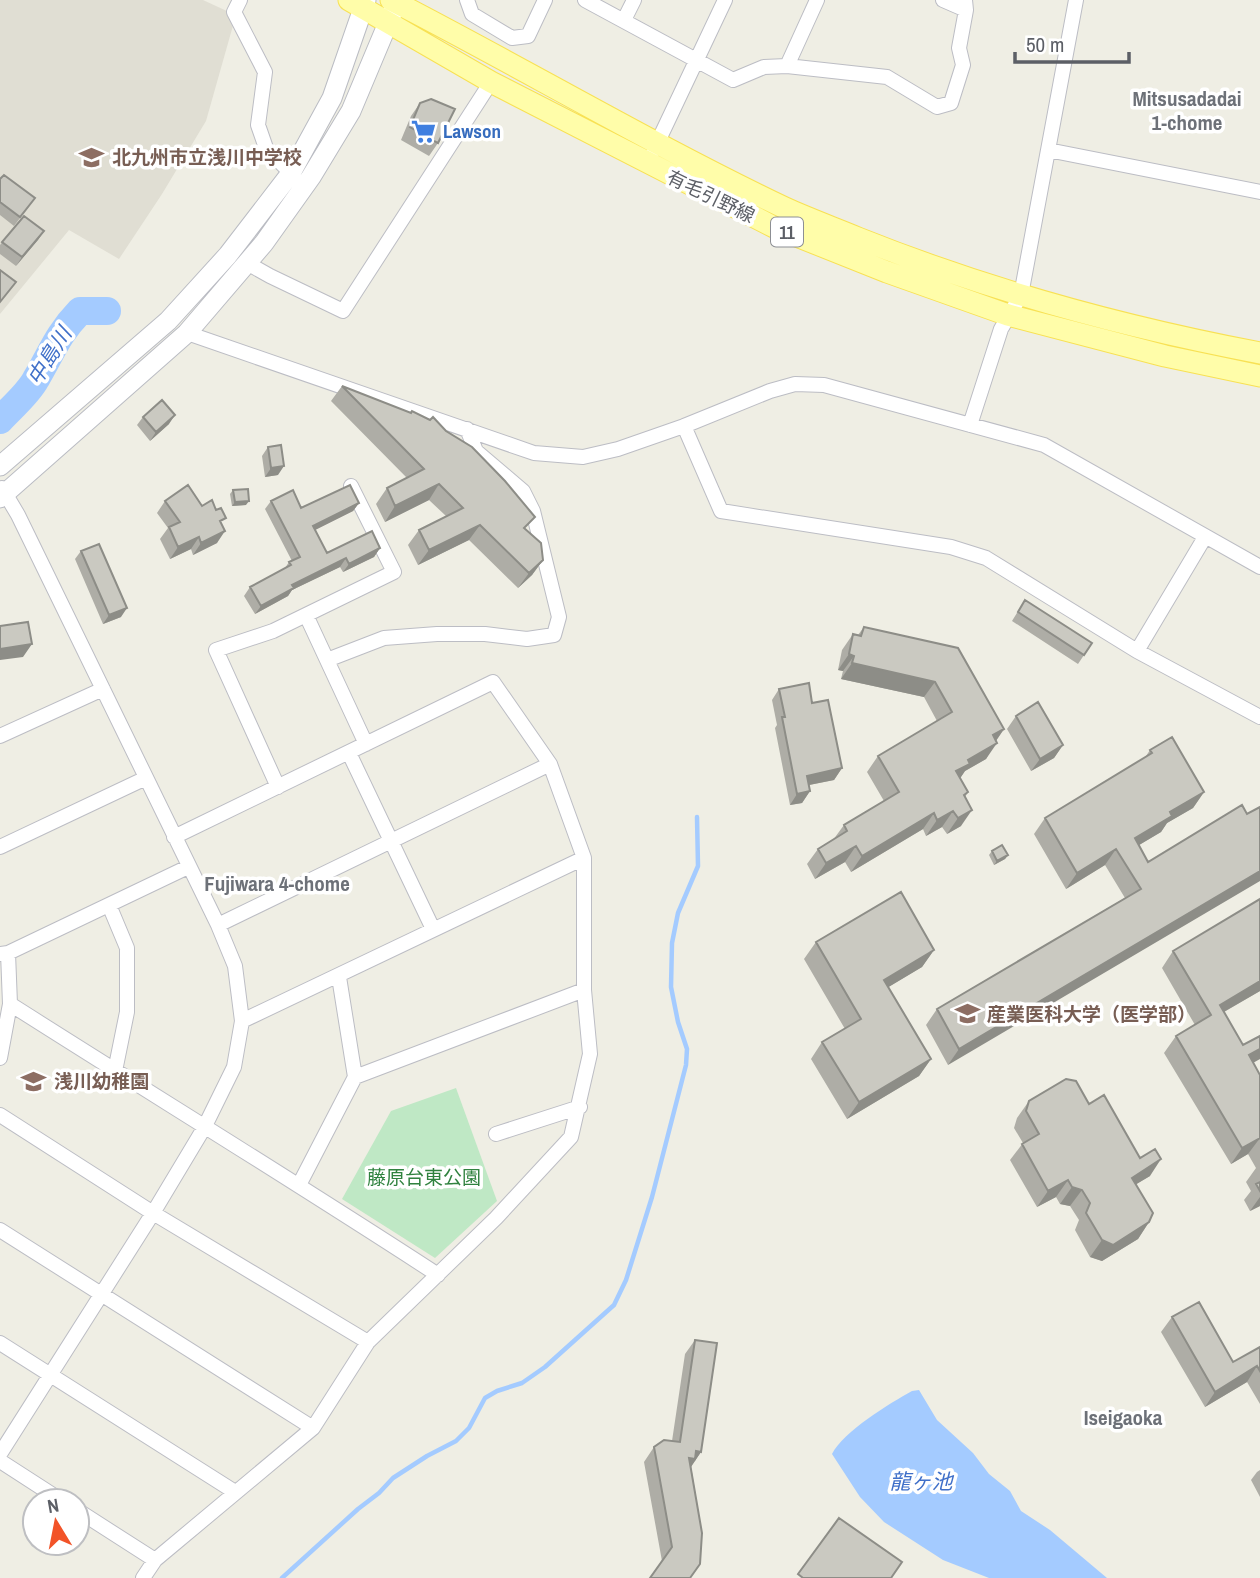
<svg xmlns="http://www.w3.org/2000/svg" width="1260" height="1578" viewBox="0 0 1260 1578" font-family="'Archivo Narrow','Noto Sans JP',sans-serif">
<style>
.education{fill:#e0ded3}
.green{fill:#bfe8c5}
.water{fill:#a4cbff}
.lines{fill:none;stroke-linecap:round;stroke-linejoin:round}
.stream{stroke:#a4cbff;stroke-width:4.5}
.river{stroke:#a4cbff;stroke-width:28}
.street-casing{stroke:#bcbdc4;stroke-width:16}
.secondary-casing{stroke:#babcc3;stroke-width:21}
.primary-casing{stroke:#f8e154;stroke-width:23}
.street{stroke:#fff;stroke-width:14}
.secondary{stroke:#fff;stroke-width:19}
.primary{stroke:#fffda9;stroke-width:21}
.wall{fill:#aeada6}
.shaded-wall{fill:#8d8d87}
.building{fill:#cac9c1;stroke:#8d8d87;stroke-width:2}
.labels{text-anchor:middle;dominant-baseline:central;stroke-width:7;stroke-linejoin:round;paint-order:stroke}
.shield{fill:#fff;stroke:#8d8f94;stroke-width:2}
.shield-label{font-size:18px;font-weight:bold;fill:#5c5f66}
.shop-label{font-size:19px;font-weight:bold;fill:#366cbe;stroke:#fff;text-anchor:start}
.education-label{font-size:19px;font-weight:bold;fill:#785e54;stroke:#fff;text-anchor:start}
.street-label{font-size:19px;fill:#5c5f66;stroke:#fff}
.park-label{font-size:19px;fill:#30823f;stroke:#fff}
.neighbourhood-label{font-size:21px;font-weight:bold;fill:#6d7178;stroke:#fff}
.water-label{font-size:21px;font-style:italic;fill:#4070c9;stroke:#fff}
</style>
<rect width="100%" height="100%" fill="#efeee4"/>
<path class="education" d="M0 0H203L229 12 234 22 206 121 162 194 119 259 69 230 0 314Z"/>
<path class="green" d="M456 1088 497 1201 435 1258 342 1199 391 1111Z"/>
<path class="water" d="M919 1390 937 1420 973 1453 989 1474 1010 1491 1021 1511 1050 1530 1107 1578H989L943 1560 884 1522 860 1497 832 1454C843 1432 890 1403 912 1391Z"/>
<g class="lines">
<path class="stream" d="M282 1578 358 1509 379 1493 393 1478 427 1456 456 1441 469 1428 485 1398 497 1391 522 1383 545 1367 614 1305 626 1280 652 1197 686 1065 687 1049 678 1022 671 987 672 943 678 913 698 866 697 817"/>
<path class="river" d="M0 420C12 407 28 394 36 379 52 352 57 335 80 311H107"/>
<defs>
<path id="street" d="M240 0 234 12 265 72 258 125 266 148 291 173
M467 0 472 14 512 38 528 36 545 0
M585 0 733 80 764 67 787 66 887 77 937 107 951 103 963 65 959 48 966 10 965 0
M943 0 966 10
M624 20 634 0
M787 66 817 0
M654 150 725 0
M1048 150 1260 192
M247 263 270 276 343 311 491 82
M187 333 534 453 583 457 618 449 684 426 770 391 795 384 824 385 1044 445 1260 567
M970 425 1001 329 1021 295 1076 0
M684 426 721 511 951 547 986 558 1137 651 1260 717
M306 615 366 744
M1137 651 1205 537
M327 660 384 638 437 634H485L527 639 554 635 559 617 533 511 523 491 476 451 467 429
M0 736 103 689
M349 753 433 929
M278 787 216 650 273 631 394 572 351 486
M0 847 146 778
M109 905 127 948V1012L115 1071
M218 925 550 764
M0 954 8 953 188 867
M10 1004C153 1095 297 1183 438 1275
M242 1021 584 858
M0 1058 10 1004 8 953
M355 1077 584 990
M0 1115 153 1213 368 1342
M496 1134 580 1107
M299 1185 355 1077 339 977
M0 1230 313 1428
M0 1343 235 1492
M0 1454 153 1213 204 1128 234 1067 242 1021 235 966 218 925 18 515 2 488
M0 1461 62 1501
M77 1510 155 1560
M143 1578 155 1560 313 1428 368 1342 496 1218 571 1137 590 1054 584 990V858L550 764 493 682 174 837"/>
<path id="secondary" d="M0 466 168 321 228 255 291 173 332 98 366 0
M0 498 187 333 264 243 311 177 351 111 393 11"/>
<path id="primary" d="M349 0 491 82 774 227 887 272 1008 315 1165 356 1260 376
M391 0C523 68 651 144 785 208 809 219 834 228 858 238 988 290 1123 327 1260 353"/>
</defs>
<use href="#street" class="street-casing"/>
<use href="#secondary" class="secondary-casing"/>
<use href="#primary" class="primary-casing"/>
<use href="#street" class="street"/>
<use href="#secondary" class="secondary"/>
<use href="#primary" class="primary"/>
</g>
<path class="wall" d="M420 103 438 143 429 156 401 140 411 116Z
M0 179 35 198 14 226 0 215Z
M24 216 44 231 16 266 0 254V245Z
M342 386 526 530 543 560 532 575 518 588 469 540 418 565 408 545 419 530 446 516 429 500 385 522 376 504 387 488 407 478 331 401Z
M143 417 169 424 150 441 137 425Z
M268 447 278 475 265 477 262 456Z
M233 490 246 505 232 506 230 494Z
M165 501 202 506 222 524 217 543 193 555 191 549 170 559 160 539 168 528 157 513Z
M271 501 301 508 359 503 353 511 315 530 327 553 380 548 374 557 343 572 340 567 292 590 288 596 255 614 244 596 250 587 285 568 289 562 292 561 265 509Z
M81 551 121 617 103 624 75 559Z
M1025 600 1084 655 1078 664 1012 621Z
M864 627 1004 729 996 741 986 759 965 771 960 778 968 792 965 797 961 826 947 834 942 827 926 836 923 829 851 872 845 862 815 879 807 864 818 849 833 840 844 825 884 801 867 772 878 756 937 721 924 697 841 679 843 671 838 670 842 650 853 634 858 635Z
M779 689 812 703 842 768 834 780 809 785 810 791 802 803 790 805 775 728 777 725 772 700Z
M1016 716 1063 745 1054 758 1031 771 1007 729Z
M1150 750 1204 792 1193 808 1167 823 1161 832 1139 845 1148 862 1242 805 948 1065 926 1025 937 1009 1125 898 1105 865 1066 889 1034 834 1045 818 1144 759Z
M992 851 1008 855 1005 859 994 865 989 855Z
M1260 899V991L1224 1012 1260 1075V1206L1250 1211 1244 1200 1251 1191 1246 1182 1256 1168 1248 1154 1231 1164 1164 1053 1176 1036 1195 1025 1162 968 1173 951Z
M816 942 934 950 922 967 888 987 931 1059 919 1076 847 1119 811 1059 822 1042 845 1029 804 959Z
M1029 1101 1089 1104 1150 1176 1136 1184 1149 1222 1138 1239 1102 1261 1090 1257 1075 1230 1079 1220 1070 1206 1060 1204 1056 1197 1037 1207 1010 1160 1023 1143 1014 1128 1017 1118Z
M1172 1317 1233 1362 1260 1347V1404L1247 1382 1205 1407 1161 1332Z
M695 1340 701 1452 691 1466 702 1533 662 1561 644 1462 654 1447 672 1441 685 1354Z
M1260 1470V1497L1251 1480 1257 1472Z"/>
<path class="shaded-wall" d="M44 231 38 240 16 266 22 257Z
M175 415 169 424 150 441 156 432Z
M284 466 278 475 265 477 271 468Z
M439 484 429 500 385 522 395 506Z
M249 501 246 505 232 506 235 502Z
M359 503 353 511 307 534 313 526Z
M480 525 469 540 418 565 429 550Z
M225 531 217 543 193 555 201 543Z
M199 537 191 549 170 559 178 547Z
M380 548 374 557 343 572 349 564Z
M346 558 340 567 292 590 288 596 255 614 261 606 292 585Z
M543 560 532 575 518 588 529 573Z
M127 608 121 617 103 624 109 615Z
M32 644 23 657 0 660V649Z
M849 654 854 656 843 671 838 670Z
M852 663 935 682 924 697 841 679Z
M1004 729 993 745V735Z
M997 743 986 759 965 771 959 780 956 771 968 760Z
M1063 745 1054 758 1031 771 1040 759Z
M842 768 834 780 799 787 807 776Z
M810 791 802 803 790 805 797 794Z
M1204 792 1193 808 1167 823 1161 832 1124 854 1135 838 1170 812Z
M972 810 961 826 947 834 958 818Z
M953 811 942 827 926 836 937 820Z
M934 813 923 829 851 872 862 856Z
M856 846 845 862 815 879 826 863Z
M1116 849 1105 865 1066 889 1077 873Z
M1008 855 1005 859 994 865 997 861Z
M1260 871V881L948 1065 959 1049Z
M934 950 922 967 872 997 884 980Z
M1260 981V991L1208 1021 1220 1005Z
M1260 1049V1059L1237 1072 1249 1055Z
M931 1059 919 1076 847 1119 859 1102Z
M1260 1138 1248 1154 1231 1164 1242 1148Z
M1161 1159 1150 1176 1120 1194 1132 1178Z
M1068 1180 1056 1197 1037 1207 1048 1191Z
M1072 1187 1082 1190 1070 1206 1060 1204Z
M1260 1197V1206L1250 1211Z
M1149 1222 1138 1239 1102 1261 1090 1257 1102 1240Z
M1257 1366 1247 1382 1205 1407 1215 1392Z
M696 1451 701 1452 691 1467 689 1458Z"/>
<path class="building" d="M431 99 455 109 438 143 410 127 420 103Z
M4 175 35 198 20 217 0 202V179Z
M24 216 44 231 22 257 2 242Z
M0 270 16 282 0 302Z
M342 386 411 413 412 411 430 420 433 417 446 431 472 447 505 481 535 517 524 528 541 543 543 560 529 573 480 525 429 550 419 530 463 508 439 484 395 506 387 488 424 469Z
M162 400 175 415 156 432 143 417Z
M281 445 284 466 271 468 268 447Z
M188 485 202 506 212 500 216 510 221 508 226 518 220 521 225 531 201 543 199 537 178 547 169 527 180 522 165 501Z
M350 485 359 503 313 526 327 553 372 531 380 548 349 564 346 558 292 585 294 588 261 606 250 587 291 565 289 562 300 557 271 501 293 490 301 508Z
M248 489 249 501 235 502 233 490Z
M99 544 127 608 109 615 81 551Z
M1025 600 1092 643 1084 655 1018 612Z
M28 622 32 644 0 649V626Z
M864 627 958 648 1004 729 993 735 997 743 968 760 970 764 956 771 968 792 964 795 972 810 958 818 953 811 937 820 934 813 862 856 856 846 826 863 818 849 847 831 844 825 899 792 878 756 952 712 935 682 852 663 854 656 849 654 853 634 861 636Z
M809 683 812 703 828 700 842 768 807 776 810 791 797 794 782 717H785L779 689Z
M1038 702 1063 745 1040 759 1016 716Z
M1172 737 1204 792 1170 812 1172 816 1135 838 1148 862 1242 805 1247 814 1260 807V871L959 1049 937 1009 1141 889 1116 849 1077 873 1045 818 1152 753 1150 750Z
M1002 845 1008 855 997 861 992 851Z
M901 892 934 950 884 980 931 1059 859 1102 822 1042 861 1019 816 942Z
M1260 899V981L1220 1005 1243 1045 1260 1036V1049L1249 1055 1260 1075V1138L1242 1148 1176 1036 1211 1015 1173 951Z
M1066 1079 1076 1081 1089 1104 1104 1095 1140 1158 1155 1149 1161 1159 1132 1178 1153 1213 1149 1222 1113 1245 1102 1240 1086 1213 1090 1203 1082 1190 1072 1187 1068 1180 1048 1191 1022 1144 1039 1134 1026 1111 1029 1101Z
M1260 1182V1191L1256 1184Z
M1199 1302 1233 1362 1260 1347V1371L1257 1366 1215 1392 1172 1317Z
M695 1340 717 1343 701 1452 696 1451 695 1459 689 1458 702 1533 700 1564 690 1578H650L672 1547 654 1447 664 1440 680 1442Z
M839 1518 902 1562 891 1578H803L798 1574Z"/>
<defs>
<symbol id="supermarket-bare" viewBox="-9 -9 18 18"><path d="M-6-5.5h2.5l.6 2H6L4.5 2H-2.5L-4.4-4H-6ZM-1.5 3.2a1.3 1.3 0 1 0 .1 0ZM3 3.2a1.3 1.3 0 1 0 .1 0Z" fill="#3f7fe0" stroke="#fff" stroke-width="2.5" paint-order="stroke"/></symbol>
<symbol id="school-bare" viewBox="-9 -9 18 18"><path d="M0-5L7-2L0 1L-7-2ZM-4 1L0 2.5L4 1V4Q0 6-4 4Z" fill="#8d6e63" stroke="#fff" stroke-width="2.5" paint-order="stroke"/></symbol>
<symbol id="university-bare" viewBox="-9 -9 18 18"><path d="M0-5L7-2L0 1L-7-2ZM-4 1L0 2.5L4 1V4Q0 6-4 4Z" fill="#8d6e63" stroke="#fff" stroke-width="2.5" paint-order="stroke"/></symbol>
</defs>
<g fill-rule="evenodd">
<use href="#supermarket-bare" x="406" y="114" width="35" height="35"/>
<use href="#school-bare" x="74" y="140" width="35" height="35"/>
<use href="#university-bare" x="950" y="996" width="35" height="35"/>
<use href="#school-bare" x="16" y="1064" width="35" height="35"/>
</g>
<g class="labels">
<rect class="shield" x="771" y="217.5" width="32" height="29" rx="5"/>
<g class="shield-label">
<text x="787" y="232">11</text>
</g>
<g class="shop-label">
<text x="443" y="131">Lawson</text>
</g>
<g class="education-label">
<text x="112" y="157">北九州市立浅川中学校</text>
<text x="987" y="1014">産業医科大学（医学部）</text>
<text x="54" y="1081">浅川幼稚園</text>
</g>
<g class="street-label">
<text transform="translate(711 196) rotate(26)">有毛引野線</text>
</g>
<g class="park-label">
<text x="424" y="1177">藤原台東公園</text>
</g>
<g class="neighbourhood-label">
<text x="1187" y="98">Mitsusadadai<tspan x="1187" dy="24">1-chome</tspan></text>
<text x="277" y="883">Fujiwara 4-chome</text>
<text x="1123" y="1417">Iseigaoka</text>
</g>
<g class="water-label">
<text transform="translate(49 356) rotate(-58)">中島川</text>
<text x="921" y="1481">龍ヶ池</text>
</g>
</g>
<g transform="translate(56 1522) rotate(350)"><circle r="33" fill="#ffffff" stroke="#bebfc2" stroke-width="2"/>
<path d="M0-5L12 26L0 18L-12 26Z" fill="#f25328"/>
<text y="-10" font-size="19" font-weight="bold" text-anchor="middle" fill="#5c5f66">N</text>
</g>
<path d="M1015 52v10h114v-10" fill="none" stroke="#5c5f66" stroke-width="3.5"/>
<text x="1026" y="52" font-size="21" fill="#5c5f66" stroke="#ffffff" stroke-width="5" paint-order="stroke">50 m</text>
</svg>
